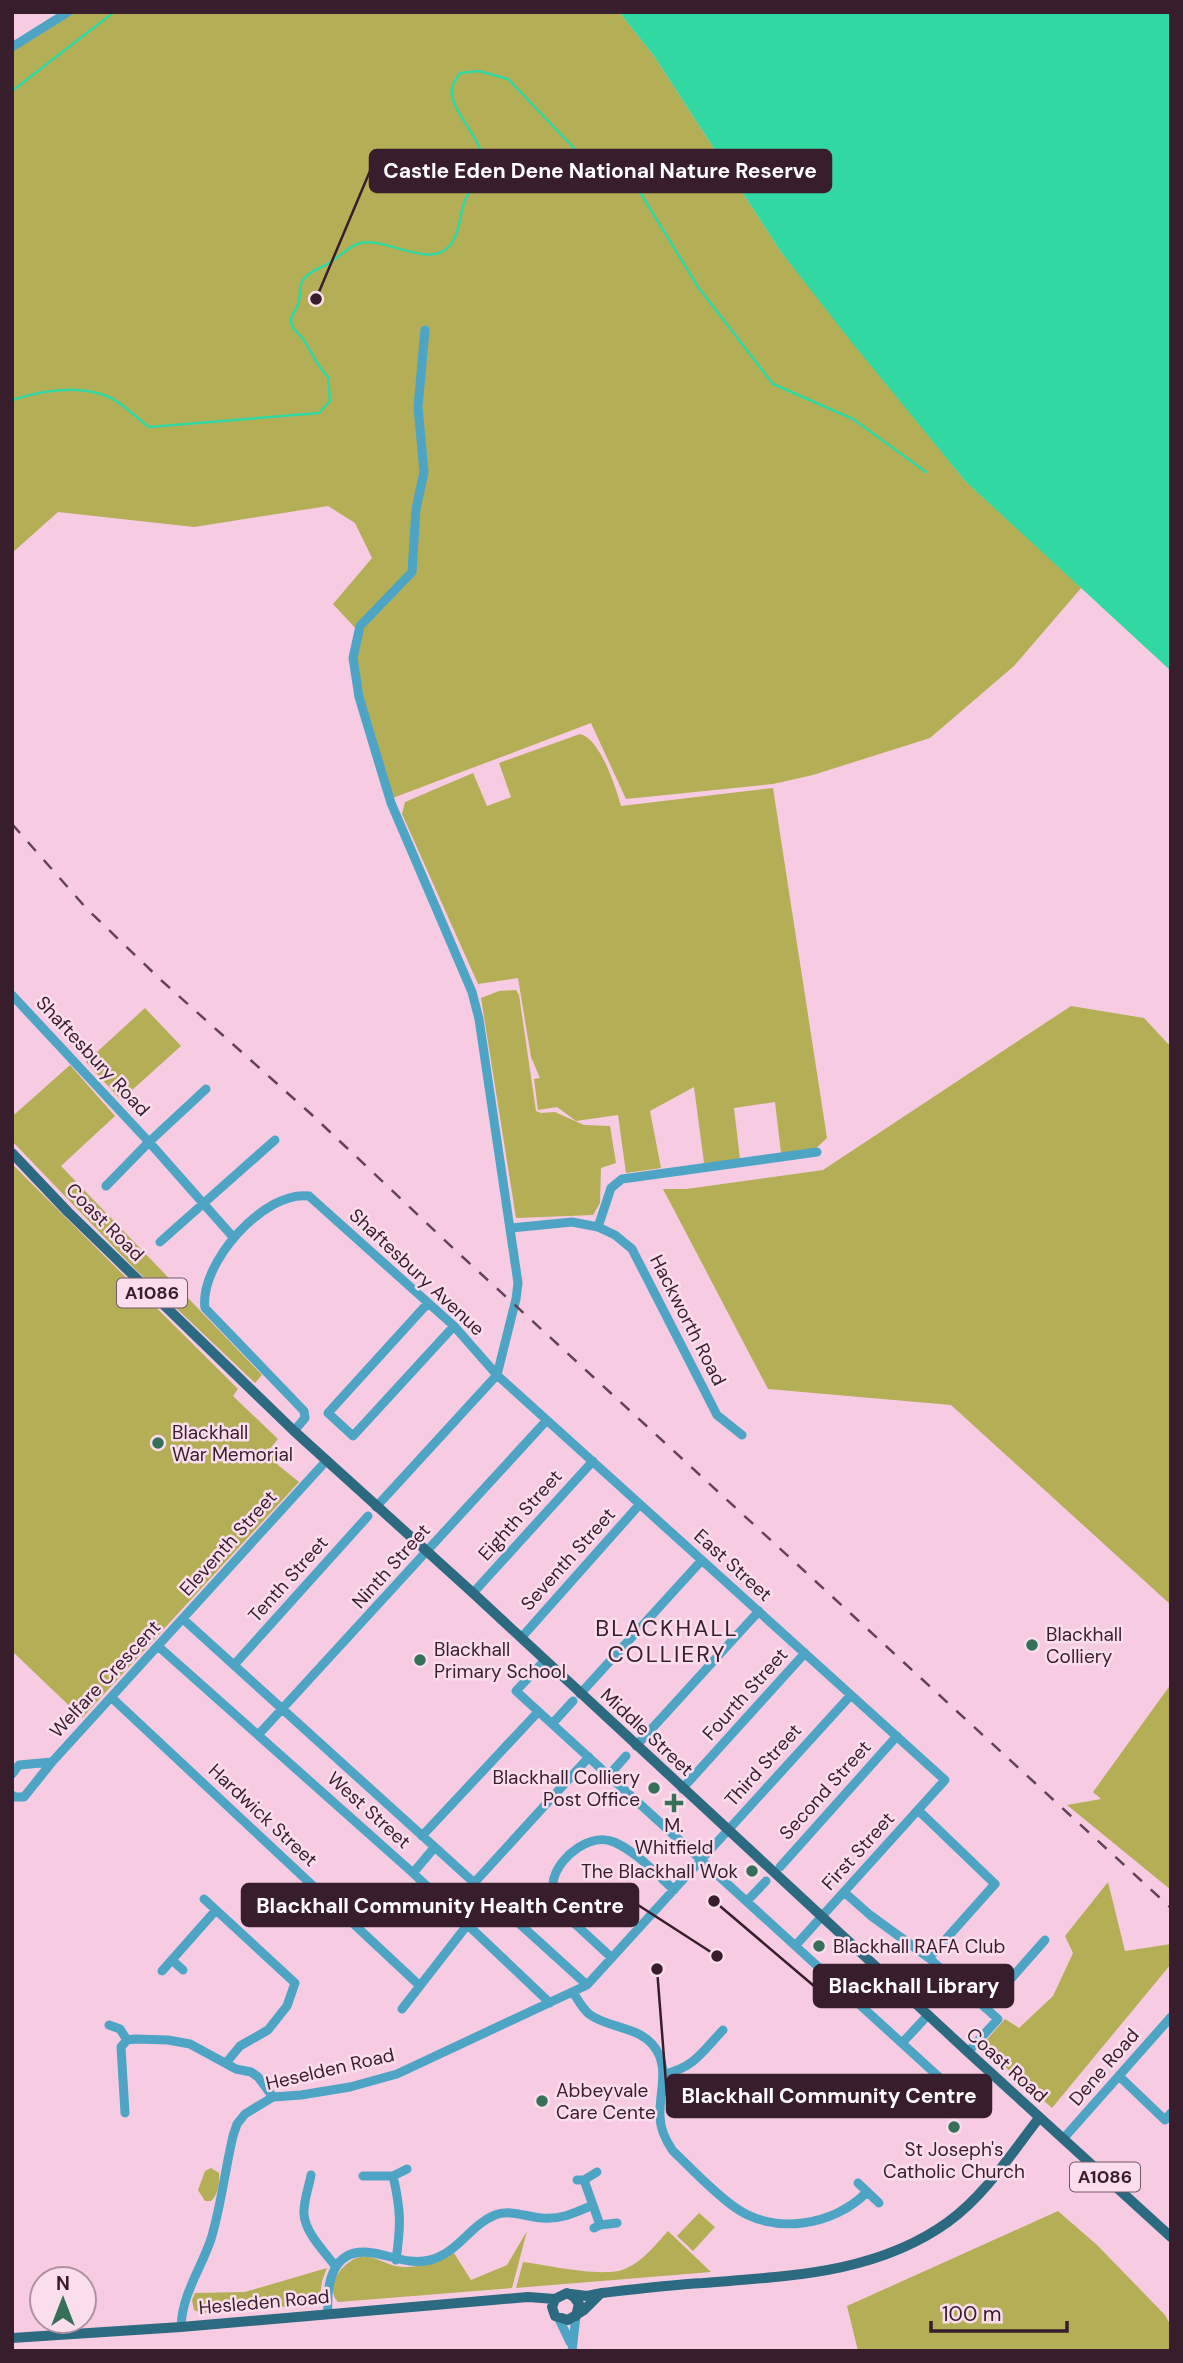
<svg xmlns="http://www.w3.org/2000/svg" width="1183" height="2363" viewBox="0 0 1183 2363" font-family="'DM Sans',sans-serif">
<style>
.green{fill:#b4ae57}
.water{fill:#32d8a1}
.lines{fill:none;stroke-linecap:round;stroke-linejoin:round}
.stream{stroke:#32d8a1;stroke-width:2.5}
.minor{stroke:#4da4c5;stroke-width:9}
.major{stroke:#2c6a81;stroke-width:10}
.rail{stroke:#614354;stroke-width:2.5;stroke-dasharray:12 12;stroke-linecap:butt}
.poi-dot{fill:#367059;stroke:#fbdeed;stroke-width:2.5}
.labels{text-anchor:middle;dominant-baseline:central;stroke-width:5;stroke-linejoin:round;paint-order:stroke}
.shield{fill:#fbdeed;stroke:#725867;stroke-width:2}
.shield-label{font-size:18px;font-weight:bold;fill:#381e2d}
.street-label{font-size:19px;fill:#381e2d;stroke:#fbdeed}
.poi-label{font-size:19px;fill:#381e2d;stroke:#fbdeed;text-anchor:start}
.quarter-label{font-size:23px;letter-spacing:2px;fill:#381e2d;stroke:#fbdeed}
.leader{fill:none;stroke:#381e2d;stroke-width:2.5}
.callout-dot{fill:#381e2d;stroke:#fbdeed;stroke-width:2.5}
.callout{fill:#381e2d;stroke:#381e2d;stroke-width:2.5}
.callout-label{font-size:21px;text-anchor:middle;font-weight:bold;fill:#fff}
</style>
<rect width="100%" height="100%" fill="#f7cce2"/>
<path class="green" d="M68 12H619L654 56 781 252 966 482 1082 587 1014 666 930 738 813 775 773 784 626 799 591 723 390 799 353 658 358 631 333 604 372 558 355 523 328 506 194 527 58 512 12 553V47Z
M580 734C600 738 616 788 621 806L773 788 827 1138 814 1150 781 1153 775 1102 734 1108 740 1159 704 1163 694 1087 650 1111 661 1168 626 1173 618 1115 576 1121 557 1107 538 1110 534 1079 540 1078 531 1057 518 978 478 984 402 814 405 802 473 773 487 806 511 797 499 763Z
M516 990 519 995 536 1111 541 1113 555 1112 584 1125 610 1126 616 1163 601 1168 600 1203 593 1215 516 1218 481 998 499 991Z
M1071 1006 1144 1018 1171 1047V1605L951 1405 768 1389 663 1189H686L823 1170Z
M145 1008 181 1046 121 1100 86 1062Z
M70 1065 115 1116 61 1166 262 1375 255 1383 134 1268 12 1141V1112L15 1114Z
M12 1164 238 1389 233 1396 278 1439 269 1450 278 1465 299 1482 82 1718 12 1651Z
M1171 1684V1890L1067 1805 1101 1799 1093 1792Z
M1108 1882 1125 1951 1171 1944V1964L1052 2108 981 2046 1005 2019 1019 2028 1053 1996 1073 1953 1065 1936Z
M211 2168 219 2173C220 2181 218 2195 211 2201H205L198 2190 205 2171Z
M1058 2211 1097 2245 1165 2315 1171 2326V2351H858L847 2306Z
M699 2213 715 2227 693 2251 677 2236Z
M527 2231 512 2288 338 2302C323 2287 343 2261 360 2257 374 2255 383 2263 396 2266 415 2270 437 2261 454 2253L471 2280 507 2265Z
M668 2231 711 2272 516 2288 523 2262C548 2265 606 2279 627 2268 644 2260 656 2244 668 2231Z
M327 2268 322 2281 319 2304 201 2313 194 2310 192 2300 195 2293 245 2292Z"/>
<path class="water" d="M619 12H1171V671L966 482 849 339 781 252 654 56Z"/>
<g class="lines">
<path class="stream" d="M12 91 114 12
M12 400C43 390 78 384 109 397 123 403 136 418 149 427L319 413 330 401 328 377C317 366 313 355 305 342 301 334 291 331 291 320 292 313 298 308 299 301 301 293 298 287 303 280 310 270 320 269 329 263 339 257 349 246 360 243 387 236 436 275 454 239 461 226 460 210 466 198 472 185 484 176 483 160 480 136 448 108 452 88 453 83 457 78 460 73L479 71 508 79 593 168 630 176 698 287 773 384 853 419 926 472"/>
<path class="minor" d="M12 47 68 12
M12 995 149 1142 233 1237
M106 1186 149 1142 206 1089
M598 1227 615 1235 632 1249 717 1415 742 1435
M511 1228 572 1222 598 1227 611 1188 622 1179 817 1152
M160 1242 275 1140
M428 1303 328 1413 353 1436 454 1326
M294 1431 305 1418 304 1411 205 1308C199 1264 264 1190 309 1196L454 1326 497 1375 945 1780 796 1945
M376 1507 497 1375 516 1299 518 1283 479 1019 472 992 391 803 359 697 353 658 360 626 412 572 416 509 424 472 418 407 425 330
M473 1593 593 1461
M183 1619 587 1985
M521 1638 640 1504
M159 1647 413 1873 550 2003
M545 1660 516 1691 951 2088
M234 1665 368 1516
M580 1694 702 1560
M112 1698 420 1986
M552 1724 573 1701
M259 1734 547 1420
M636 1746 759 1611
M12 1774 19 1765 52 1762
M609 1775 626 1756
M682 1789 805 1653
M12 1795 14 1797H24L52 1762 327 1460
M918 1810 995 1884 929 1958
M422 1836 538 1712
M780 1867 897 1736
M413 1873 434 1848
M474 1883 589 1757
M844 1892 870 1915 929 1958 998 2019 968 2052
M204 1899 216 1910
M747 1901 766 1881
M612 1958 560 1910C556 1901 551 1887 554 1878 560 1856 591 1832 614 1842 637 1852 656 1874 674 1890
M172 1960 183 1970
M162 1971 216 1910 295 1983 287 2006 268 2030 240 2046 226 2063
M573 1992C578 2000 582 2008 589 2014 607 2028 636 2026 652 2044 671 2065 659 2091 660 2116 660 2129 666 2141 673 2151 692 2169 711 2190 733 2206 773 2236 834 2226 867 2192
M985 2008 1045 1940
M402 2009 468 1924
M109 2025 120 2029 127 2040
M903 2042 928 2015
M664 2074C694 2068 703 2051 723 2030
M1119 2076 1165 2120 1171 2113
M125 2113 121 2047 127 2040 135 2039 168 2040 190 2044 236 2069 251 2072 258 2077 273 2097
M1063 2139 1171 2017
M311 2175C309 2187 303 2202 304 2214 305 2233 325 2252 336 2267
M363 2176H393L407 2169
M393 2176C401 2210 401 2225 396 2260
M577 2180H584L597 2172
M584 2180 600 2225
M858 2183 879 2203
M594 2228 600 2225 617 2223
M328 2314C326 2284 332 2246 373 2253 393 2256 409 2265 430 2260 458 2253 470 2225 495 2215 509 2209 527 2217 542 2218 561 2220 577 2212 593 2205
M559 2319 570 2342
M181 2327C182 2294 201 2269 211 2239 221 2206 225 2170 233 2136L237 2124 245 2114 273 2097 301 2095 350 2087 397 2074 587 1985 851 1695
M572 2351 576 2316"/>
<path class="major" d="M12 1153 68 1212 294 1431 473 1593 968 2052 1171 2237
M571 2294 587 2296 602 2293C636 2289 669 2285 703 2283 788 2276 876 2274 948 2222 986 2194 1011 2154 1039 2118
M555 2299 552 2307 555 2316 568 2320 584 2310 600 2294
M12 2338 181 2327 528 2297 555 2299 567 2293 574 2297 579 2304 576 2316"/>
<path class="rail" d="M12 824 87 909 162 981 311 1114 454 1249 1171 1908"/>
</g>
<g class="poi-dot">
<circle cx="158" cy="1443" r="7"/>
<circle cx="1032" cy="1645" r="7"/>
<circle cx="420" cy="1660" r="7"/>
<circle cx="654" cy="1788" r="7"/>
<path d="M670.5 1792.5h7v7h7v7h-7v7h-7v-7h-7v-7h7z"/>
<circle cx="752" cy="1871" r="7"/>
<circle cx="819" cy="1946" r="7"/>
<circle cx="542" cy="2101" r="7"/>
<circle cx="954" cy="2127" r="7"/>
</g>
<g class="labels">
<g class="shield">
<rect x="117" y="1278.5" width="70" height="29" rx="5"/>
<rect x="1070" y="2162.5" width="70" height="29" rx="5"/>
</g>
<g class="shield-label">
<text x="152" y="1293">A1086</text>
<text x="1105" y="2177">A1086</text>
</g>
<g class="street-label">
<text transform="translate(93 1056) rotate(47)">Shaftesbury Road</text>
<text transform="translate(105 1222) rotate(45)">Coast Road</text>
<text transform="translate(417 1272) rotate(43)">Shaftesbury Avenue</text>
<text transform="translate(688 1320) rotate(63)">Hackworth Road</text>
<text transform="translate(520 1515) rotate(-48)">Eighth Street</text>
<text transform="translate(228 1543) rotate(-48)">Eleventh Street</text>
<text transform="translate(568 1559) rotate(-48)">Seventh Street</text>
<text transform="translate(733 1565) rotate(42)">East Street</text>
<text transform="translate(391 1566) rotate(-48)">Ninth Street</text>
<text transform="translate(288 1579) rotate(-48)">Tenth Street</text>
<text transform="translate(105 1679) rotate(-47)">Welfare Crescent</text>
<text transform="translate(745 1694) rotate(-48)">Fourth Street</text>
<text transform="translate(647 1732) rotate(43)">Middle Street</text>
<text transform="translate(763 1765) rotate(-48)">Third Street</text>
<text transform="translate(825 1790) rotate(-48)">Second Street</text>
<text transform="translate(369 1810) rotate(42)">West Street</text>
<text transform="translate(263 1815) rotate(43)">Hardwick Street</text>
<text transform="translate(858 1851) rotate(-48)">First Street</text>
<text transform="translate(1007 2065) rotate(42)">Coast Road</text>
<text transform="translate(1104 2067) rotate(-49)">Dene Road</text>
<text transform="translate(330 2069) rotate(-13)">Heselden Road</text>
<text transform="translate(264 2302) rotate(-5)">Hesleden Road</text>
</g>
<g class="poi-label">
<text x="172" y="1432">Blackhall<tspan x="172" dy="22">War Memorial</tspan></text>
<text x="1046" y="1634">Blackhall<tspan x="1046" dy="22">Colliery</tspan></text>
<text x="434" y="1649">Blackhall<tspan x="434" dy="22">Primary School</tspan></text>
<text x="640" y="1777" text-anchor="end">Blackhall Colliery<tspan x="640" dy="22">Post Office</tspan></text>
<text x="674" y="1825" text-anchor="middle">M.<tspan x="674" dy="22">Whitfield</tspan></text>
<text x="738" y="1871" text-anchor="end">The Blackhall Wok</text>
<text x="833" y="1946">Blackhall RAFA Club</text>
<text x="556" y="2090">Abbeyvale<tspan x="556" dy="22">Care Cente</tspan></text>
<text x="954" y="2149" text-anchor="middle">St Joseph's<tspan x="954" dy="22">Catholic Church</tspan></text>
</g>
<g class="quarter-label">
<text x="667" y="1628">BLACKHALL<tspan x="667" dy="26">COLLIERY</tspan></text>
</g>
</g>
<path class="leader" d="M316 299L370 171M717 1956L638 1905M714 1901L814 1986M657 1969L667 2096"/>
<g class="callout-dot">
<circle cx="316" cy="299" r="7"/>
<circle cx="717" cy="1956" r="7"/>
<circle cx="714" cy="1901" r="7"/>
<circle cx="657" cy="1969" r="7"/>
</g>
<g class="callout">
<rect x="370" y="150" width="461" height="42" rx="7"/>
<rect x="242" y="1884" width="396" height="42" rx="7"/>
<rect x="814" y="1965" width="199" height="42" rx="7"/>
<rect x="667" y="2075" width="324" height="42" rx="7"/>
</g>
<g class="callout-label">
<text x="600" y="178">Castle Eden Dene National Nature Reserve</text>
<text x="440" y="1913">Blackhall Community Health Centre</text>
<text x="914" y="1993">Blackhall Library</text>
<text x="829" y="2103">Blackhall Community Centre</text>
</g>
<rect width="1183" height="2363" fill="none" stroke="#381e2d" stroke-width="28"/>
<g transform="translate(63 2300)"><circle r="33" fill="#fbdeed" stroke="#ad91a0" stroke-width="2"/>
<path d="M0-5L12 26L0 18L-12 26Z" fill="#367059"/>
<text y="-10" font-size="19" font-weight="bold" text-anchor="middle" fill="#381e2d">N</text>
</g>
<path d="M931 2321v10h136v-10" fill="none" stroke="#381e2d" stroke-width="3.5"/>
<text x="942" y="2321" font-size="21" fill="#381e2d" stroke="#fbdeed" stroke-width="5" paint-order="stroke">100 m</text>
</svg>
